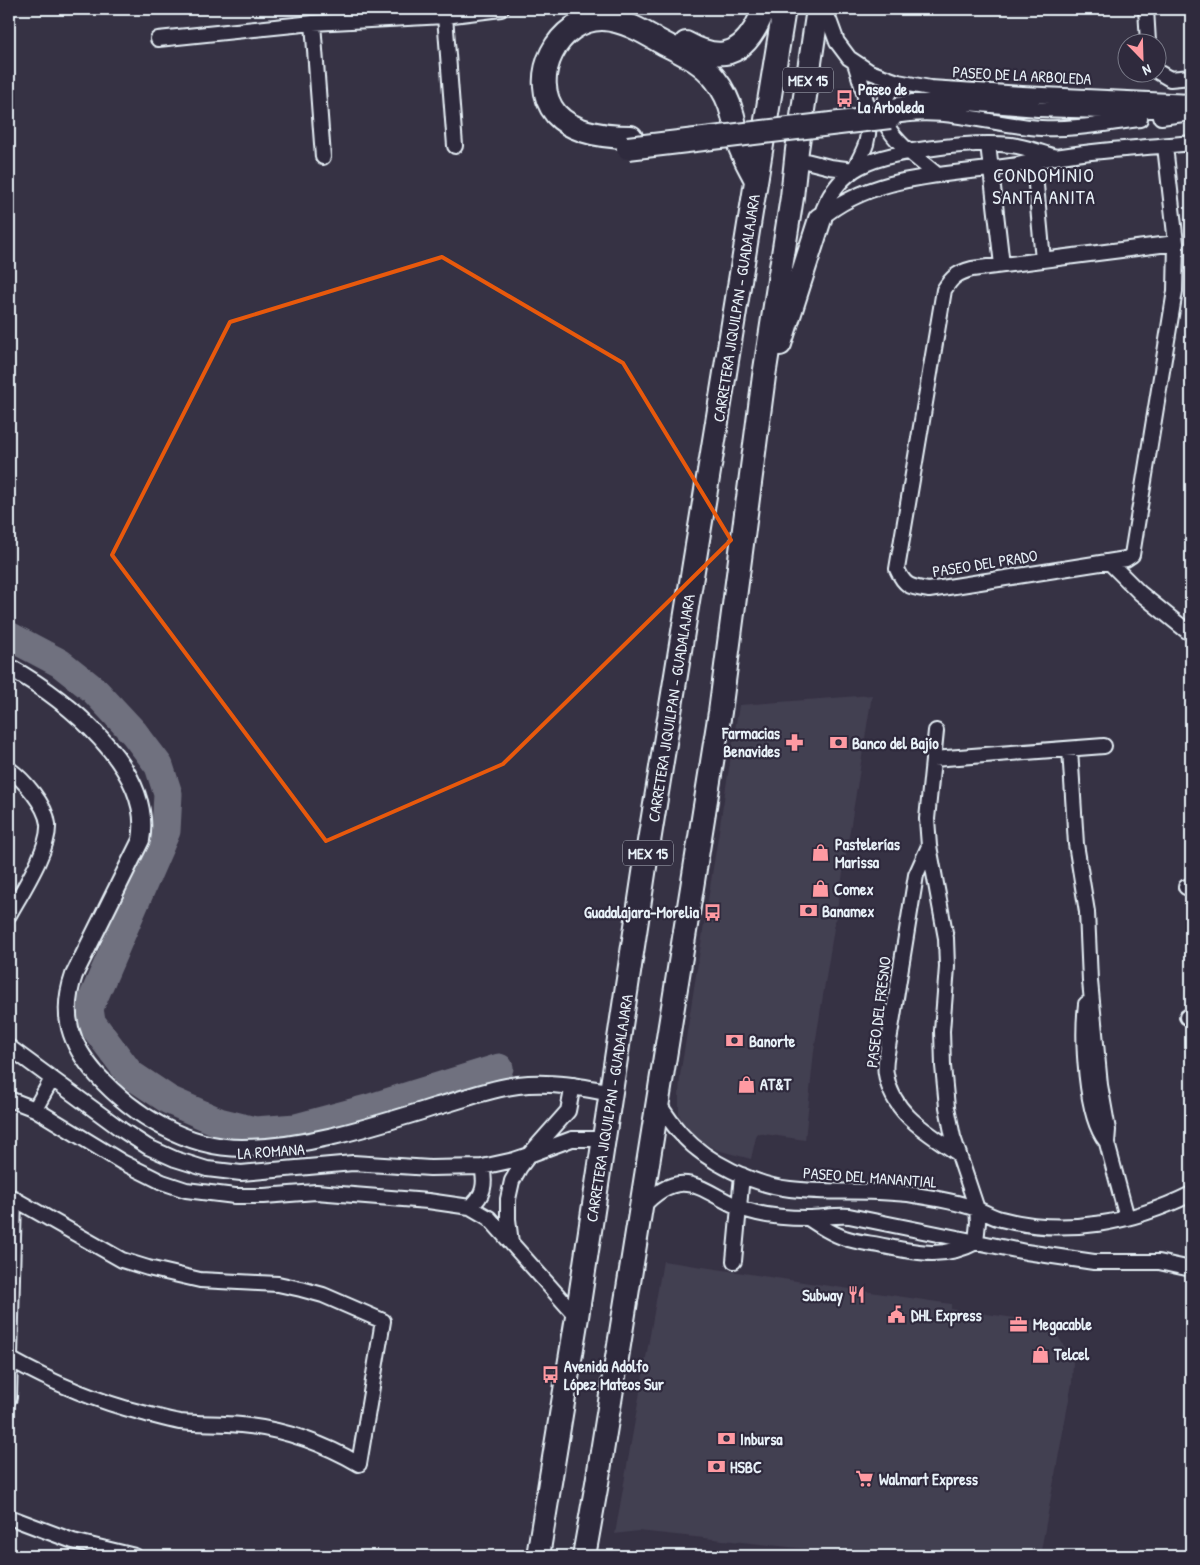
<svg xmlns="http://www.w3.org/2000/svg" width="1200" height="1565" viewBox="0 0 1200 1565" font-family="'Patrick Hand',sans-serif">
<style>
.built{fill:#433f51}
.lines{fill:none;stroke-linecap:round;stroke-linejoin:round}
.river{stroke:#70717f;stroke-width:29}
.minor-casing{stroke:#e8f1f8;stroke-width:18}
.tertiary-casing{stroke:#e8f1f8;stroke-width:20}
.trunk-casing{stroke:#e8f1f8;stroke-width:26}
.minor{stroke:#2f2a3d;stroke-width:14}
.tertiary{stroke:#2f2a3d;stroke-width:16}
.trunk{stroke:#2f2a3d;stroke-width:22}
.trunk-bridge-casing{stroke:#e8f1f8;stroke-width:26;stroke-linecap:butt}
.trunk-bridge{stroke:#2f2a3d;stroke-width:22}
.marked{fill:none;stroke:#e8590c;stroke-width:4;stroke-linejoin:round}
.labels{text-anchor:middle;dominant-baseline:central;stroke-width:4.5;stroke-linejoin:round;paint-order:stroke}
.shield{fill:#2f2a3d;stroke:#b0b5c0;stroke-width:1}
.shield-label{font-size:15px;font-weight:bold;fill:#e8f1f8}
.street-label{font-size:16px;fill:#e8f1f8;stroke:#2f2a3d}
.poi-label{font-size:16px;font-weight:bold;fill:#e8f1f8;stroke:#2f2a3d;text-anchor:start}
.quarter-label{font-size:19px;letter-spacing:1px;fill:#e8f1f8;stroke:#2f2a3d}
</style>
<rect width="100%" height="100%" fill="#363244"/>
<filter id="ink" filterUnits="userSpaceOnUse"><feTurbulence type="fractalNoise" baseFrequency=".02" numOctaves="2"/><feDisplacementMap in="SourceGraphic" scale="10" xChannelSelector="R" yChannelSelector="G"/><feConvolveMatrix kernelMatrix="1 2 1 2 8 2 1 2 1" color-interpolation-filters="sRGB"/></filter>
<g filter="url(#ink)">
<path class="built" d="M872 695 814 1051 805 1140 757 1133 751 1159 717 1150 693 1137 683 1127 679 1113V1097L680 1076 739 705Z
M663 1261 951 1304V1309L1043 1322 1052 1329 1058 1336 1073 1361 1072 1383 1040 1556H873L638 1531 615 1534Z"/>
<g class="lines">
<path class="river" d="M9 636 60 663 94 690 134 733 159 766 168 794 166 831 89 1008 91 1022 130 1074 169 1100 219 1122 255 1131 296 1128 367 1109 499 1068"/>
<defs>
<path id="minor" d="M1146 9 1148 42
M445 16 455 146
M829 20 837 42 849 58 870 72 898 82 930 88 1022 94 1191 102
M313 23 323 157
M158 39 313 23 445 16 501 9
M1158 72 1170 79 1191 77
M898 82C858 119 908 150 936 174
M888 107 912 102 943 101 1038 109 1136 112 1173 106
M890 117C943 105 989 125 1041 128 1074 130 1107 123 1140 119
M1161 117 1191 113
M988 144 1002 265
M1165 146 1176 243 1175 291 1132 555 1126 559 929 590C910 587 905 587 897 569L944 290C952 277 957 273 972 269L1176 243
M1033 153 1043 260
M806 161 830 167 854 170
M854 170C858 161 863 153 866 144 874 116 863 90 855 63
M821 216C827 198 838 181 854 170 883 150 975 141 1011 145 1026 147 1040 152 1055 157
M820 219C873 174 945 176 1011 166 1026 164 1040 159 1055 157 1100 149 1146 148 1191 143
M1109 562 1140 593 1187 631
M1070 749 1076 844 1087 912 1090 981 1100 1085 1108 1130 1107 1143 1127 1218
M933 759 1104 746
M9 769C24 780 46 805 48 824 50 849 21 893 9 915
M929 846 916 875 888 1047C887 1055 884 1065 886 1074 892 1114 928 1133 959 1154
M1186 887 1191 886
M1086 1004C1082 1037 1085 1116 1106 1141
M1187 1017H1191
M9 1047 122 1130 148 1147 175 1159 207 1169 241 1173 353 1163 430 1168 482 1167 514 1160 529 1155 568 1111 573 1085
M9 1099 35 1109 122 1162 162 1182 186 1190 235 1196H264L316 1192 428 1201 470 1207 489 1218 577 1317
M658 1103C666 1114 673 1126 683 1136 707 1162 754 1185 790 1189 831 1194 873 1189 914 1195 935 1198 957 1202 977 1209 985 1212 992 1217 1001 1219 1065 1236 1133 1223 1191 1194
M35 1109 52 1079
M9 1196 122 1260 148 1268 200 1280 278 1284 301 1289 323 1295 383 1321 359 1464C323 1443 282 1429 241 1425 221 1423 200 1424 180 1422 168 1420 155 1416 143 1413 95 1401 53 1383 10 1359
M470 1207C484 1196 486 1184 482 1167
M641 1208C689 1156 707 1202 757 1213 773 1217 790 1218 807 1218 821 1218 835 1215 849 1216L1026 1252 1094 1262H1159L1191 1269
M808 1218C820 1226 832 1234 845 1238 856 1242 868 1243 879 1245 914 1252 943 1260 976 1242L978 1222 977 1209 953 1137 947 1107 943 1066 942 1031 947 967 946 938 929 846 927 819 936 731
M511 1243 508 1219V1199L512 1181 520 1167 529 1155 572 1139H605
M734 1261 742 1175
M9 1398 14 1198
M9 1517 73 1541 135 1556"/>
<path id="tertiary" d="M9 667C64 698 154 768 141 840L74 975C60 1015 70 1044 97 1075 133 1115 187 1148 242 1148 307 1148 376 1125 438 1106 464 1099 491 1088 518 1085 550 1081 581 1087 612 1093"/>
<path id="trunk" d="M686 43C713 58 736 60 754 30 758 24 761 16 764 9
M631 137C606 137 574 134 556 114 527 79 558 18 603 19 623 20 642 31 659 41 679 52 701 60 715 79 723 89 730 104 733 116 735 125 736 134 738 142 742 155 750 168 756 180
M780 344 820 219
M538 1556 577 1317 646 860 784 9
M584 1556 597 1483 720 712 764 376 792 197 797 150 818 9"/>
</defs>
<use href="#minor" class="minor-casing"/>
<use href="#tertiary" class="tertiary-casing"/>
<use href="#trunk" class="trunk-casing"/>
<use href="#minor" class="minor"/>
<use href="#tertiary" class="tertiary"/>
<use href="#trunk" class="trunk"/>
<defs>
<path id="trunk-bridge" d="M628 148 890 117"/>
</defs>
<use href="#trunk-bridge" class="trunk-bridge-casing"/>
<use href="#trunk-bridge" class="trunk-bridge"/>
</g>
</g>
<path class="marked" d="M442 257 623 363 731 540 503 764 326 841 112 555 230 322Z"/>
<defs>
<symbol id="bus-bare" viewBox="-9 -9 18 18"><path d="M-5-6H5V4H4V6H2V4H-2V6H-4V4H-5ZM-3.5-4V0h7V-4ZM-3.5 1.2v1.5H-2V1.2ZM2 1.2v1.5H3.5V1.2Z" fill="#ff9aa2" stroke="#2f2a3d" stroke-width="2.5" paint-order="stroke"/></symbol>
<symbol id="pharmacy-bare" viewBox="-9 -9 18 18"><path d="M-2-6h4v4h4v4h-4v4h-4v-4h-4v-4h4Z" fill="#ff9aa2" stroke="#2f2a3d" stroke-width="2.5" paint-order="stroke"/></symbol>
<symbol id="bank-bare" viewBox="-9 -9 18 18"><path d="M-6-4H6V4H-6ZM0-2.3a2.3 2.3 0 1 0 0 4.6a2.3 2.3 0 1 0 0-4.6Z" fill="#ff9aa2" stroke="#2f2a3d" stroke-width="2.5" paint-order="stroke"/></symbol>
<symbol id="shop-bare" viewBox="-9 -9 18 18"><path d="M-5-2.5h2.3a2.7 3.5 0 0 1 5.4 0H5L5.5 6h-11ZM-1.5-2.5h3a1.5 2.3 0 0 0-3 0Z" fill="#ff9aa2" stroke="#2f2a3d" stroke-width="2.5" paint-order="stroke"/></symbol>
<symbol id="restaurant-bare" viewBox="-9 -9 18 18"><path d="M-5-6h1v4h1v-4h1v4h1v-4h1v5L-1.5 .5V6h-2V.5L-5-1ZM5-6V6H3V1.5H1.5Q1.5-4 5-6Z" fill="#ff9aa2" stroke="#2f2a3d" stroke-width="2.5" paint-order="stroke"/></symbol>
<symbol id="civic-bare" viewBox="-9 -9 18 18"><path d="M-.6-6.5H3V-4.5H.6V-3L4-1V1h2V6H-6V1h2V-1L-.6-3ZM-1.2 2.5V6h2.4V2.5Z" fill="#ff9aa2" stroke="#2f2a3d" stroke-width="2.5" paint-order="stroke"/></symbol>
<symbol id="office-bare" viewBox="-9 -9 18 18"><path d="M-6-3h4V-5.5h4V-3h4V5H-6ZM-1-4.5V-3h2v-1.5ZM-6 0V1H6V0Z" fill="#ff9aa2" stroke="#2f2a3d" stroke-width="2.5" paint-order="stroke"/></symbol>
<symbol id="supermarket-bare" viewBox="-9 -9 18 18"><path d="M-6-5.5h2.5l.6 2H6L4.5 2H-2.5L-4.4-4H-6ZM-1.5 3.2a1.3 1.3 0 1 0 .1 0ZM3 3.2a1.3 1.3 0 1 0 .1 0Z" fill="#ff9aa2" stroke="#2f2a3d" stroke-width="2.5" paint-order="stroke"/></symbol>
</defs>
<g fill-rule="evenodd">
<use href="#bus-bare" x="832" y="86" width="25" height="25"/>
<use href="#pharmacy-bare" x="782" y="730" width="25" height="25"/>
<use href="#bank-bare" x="826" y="730" width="25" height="25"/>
<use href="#shop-bare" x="808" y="840" width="25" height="25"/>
<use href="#shop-bare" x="808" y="876" width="25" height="25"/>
<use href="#bank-bare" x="796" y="898" width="25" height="25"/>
<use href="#bus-bare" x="700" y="900" width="25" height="25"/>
<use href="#bank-bare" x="722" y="1028" width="25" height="25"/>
<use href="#shop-bare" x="734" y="1072" width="25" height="25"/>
<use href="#restaurant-bare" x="844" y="1282" width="25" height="25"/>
<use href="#civic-bare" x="884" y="1302" width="25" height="25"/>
<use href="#office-bare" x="1006" y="1312" width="25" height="25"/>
<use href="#shop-bare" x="1028" y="1342" width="25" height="25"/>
<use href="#bus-bare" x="538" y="1362" width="25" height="25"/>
<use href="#bank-bare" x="714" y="1426" width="25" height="25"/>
<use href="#bank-bare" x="704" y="1454" width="25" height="25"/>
<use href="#supermarket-bare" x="852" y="1466" width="25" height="25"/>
</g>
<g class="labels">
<g class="shield">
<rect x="783" y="67.5" width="50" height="25" rx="4"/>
<rect x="623" y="840.5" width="50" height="25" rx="4"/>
</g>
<g class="shield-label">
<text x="808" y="80">MEX 15</text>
<text x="648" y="853">MEX 15</text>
</g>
<g class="street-label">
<text transform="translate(1022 75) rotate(3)">PASEO DE LA ARBOLEDA</text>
<text transform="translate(736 308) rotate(-81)">CARRETERA JIQUILPAN - GUADALAJARA</text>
<text transform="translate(985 563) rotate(-9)">PASEO DEL PRADO</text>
<text transform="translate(671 708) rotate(-81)">CARRETERA JIQUILPAN - GUADALAJARA</text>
<text transform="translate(878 1012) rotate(-83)">PASEO DEL FRESNO</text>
<text transform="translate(609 1108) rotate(-81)">CARRETERA JIQUILPAN - GUADALAJARA</text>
<text transform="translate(271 1151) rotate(-4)">LA ROMANA</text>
<text transform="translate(870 1177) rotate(4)">PASEO DEL MANANTIAL</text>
</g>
<g class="poi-label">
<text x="858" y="89">Paseo de<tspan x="858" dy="18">La Arboleda</tspan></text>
<text x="780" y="733" text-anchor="end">Farmacias<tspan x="780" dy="18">Benavides</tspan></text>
<text x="852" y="743">Banco del Bajío</text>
<text x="835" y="844">Pastelerías<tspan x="835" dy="18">Marissa</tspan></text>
<text x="834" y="889">Comex</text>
<text x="822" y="911">Banamex</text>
<text x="699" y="912" text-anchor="end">Guadalajara-Morelia</text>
<text x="749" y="1041">Banorte</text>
<text x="760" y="1084">AT&amp;T</text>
<text x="843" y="1295" text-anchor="end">Subway</text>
<text x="911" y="1315">DHL Express</text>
<text x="1033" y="1324">Megacable</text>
<text x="1054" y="1354">Telcel</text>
<text x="564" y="1366">Avenida Adolfo<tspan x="564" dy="18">López Mateos Sur</tspan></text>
<text x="740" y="1439">Inbursa</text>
<text x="730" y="1467">HSBC</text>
<text x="879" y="1479">Walmart Express</text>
</g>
<g class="quarter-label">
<text x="1044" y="175">CONDOMINIO<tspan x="1044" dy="22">SANTA ANITA</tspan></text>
</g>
</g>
<rect width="1200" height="1565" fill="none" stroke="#2f2a3d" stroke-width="30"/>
<rect x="15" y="15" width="1170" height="1535" fill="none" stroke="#e8f1f8" stroke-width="2" filter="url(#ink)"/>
<g transform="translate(1142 58) rotate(157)"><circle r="24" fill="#2f2a3d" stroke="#797a88"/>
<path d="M0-4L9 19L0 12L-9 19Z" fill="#ff9aa2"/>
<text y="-8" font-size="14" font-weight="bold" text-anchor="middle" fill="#e8f1f8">N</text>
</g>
</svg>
